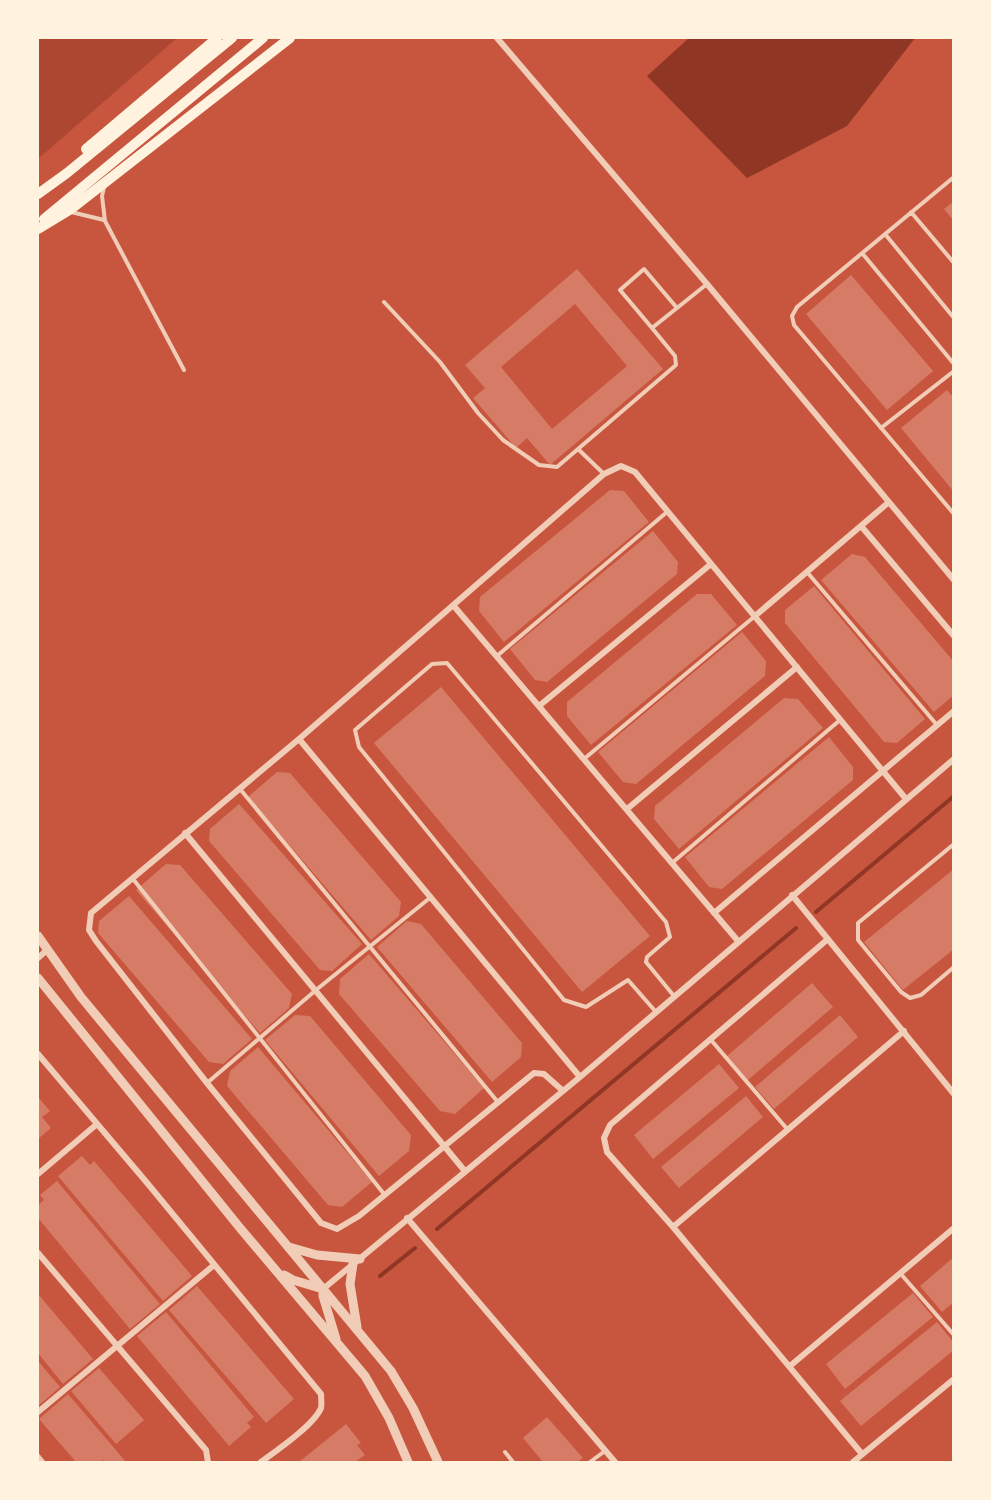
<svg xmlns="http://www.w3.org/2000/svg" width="991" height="1500" viewBox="0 0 991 1500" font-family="Cabin,sans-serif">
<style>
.green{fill:#ae4732}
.water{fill:#8f3625}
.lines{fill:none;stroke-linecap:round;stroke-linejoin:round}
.stream{stroke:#8f3625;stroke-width:4}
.building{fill:#d67c66;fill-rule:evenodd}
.service{stroke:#f1ccb7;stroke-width:4}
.minor{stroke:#f1ccb7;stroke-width:6}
.tertiary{stroke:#f1ccb7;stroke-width:9}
.secondary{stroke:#fff3e0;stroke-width:10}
</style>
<rect width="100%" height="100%" fill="#c8553d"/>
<path class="green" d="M38 38H177L38 159Z"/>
<path class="water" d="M689 38H915L847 126 747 178 647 76Z"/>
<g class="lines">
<path class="stream" d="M816 912 954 796
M437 1229 796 928
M380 1276 415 1248"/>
</g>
<path class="building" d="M954 201V221L944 209Z
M577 269 663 369 550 465 527 438 516 448 473 398 485 388 465 365ZM575 304 627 366 552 429 501 367Z
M851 275 933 371 887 410 806 314Z
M947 390 954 398V492L901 428Z
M610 490 624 491 649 522 504 642 479 611 480 597Z
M653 531 678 562 677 574 547 682 535 680 510 649Z
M852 554 865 557 954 662V695L934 712 821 580Z
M814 586 925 719 897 743 884 742 785 623V610Z
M697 594H711L737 625 591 745 567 716V702Z
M742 632 766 661 765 676 636 784 623 782 598 752Z
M441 687 650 936 582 992 374 743Z
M784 698 798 699 823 728 679 849 654 819 655 806Z
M829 737 853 767V780L722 889 709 887 685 857Z
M277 772 290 773 401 902 399 916 371 940 248 797Z
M239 804 362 944 332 971 320 970 209 841 210 829Z
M166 864 180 865 292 994 289 1008 260 1033 136 890Z
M954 869V949L903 990 864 942Z
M129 896 252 1039 223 1064 209 1062 98 933 99 921Z
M407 921 421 924 522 1043 521 1057 492 1082 377 947Z
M369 954 484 1088 455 1114 440 1111 339 994 340 979Z
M812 983 833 1007 748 1080 727 1056Z
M295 1015 310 1016 411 1135 409 1151 379 1176 265 1040Z
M840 1015 858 1037 774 1109 755 1087Z
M258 1047 372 1182 342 1207 328 1205 227 1086 230 1071Z
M719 1064 739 1088 653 1159 634 1135Z
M746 1096 763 1117 679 1188 661 1167Z
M38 1097 50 1111 42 1117 51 1128 38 1139Z
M82 1156 90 1165 94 1161 192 1276 163 1301 58 1176Z
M57 1181 160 1304 130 1329 38 1218V1205L44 1200 40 1195Z
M954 1257V1302L942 1312 920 1286Z
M197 1286 294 1399 266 1423 169 1310Z
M913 1293 933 1317 845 1389 826 1364Z
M38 1294 93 1359 63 1384 38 1353Z
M166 1312 254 1417 247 1423 251 1427 229 1446 137 1336Z
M937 1322 954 1343V1350L861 1426 840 1401Z
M38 1361 60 1387 38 1406Z
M99 1368 144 1420 116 1444 71 1391Z
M68 1394 104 1436 126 1462H105L103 1460 99 1462H76L57 1440 39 1419Z
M547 1417 583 1458 577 1462H543L523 1438Z
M346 1424 361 1443 357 1445 365 1455 355 1462H299Z"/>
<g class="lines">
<path class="service" d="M954 177 797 307 792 316 794 325 954 514
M104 187 102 196 105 221 184 370
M71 212 104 220
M911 212 954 263
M885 234 954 318
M862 253 954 364
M384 302 440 362 478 413 503 440 539 465 557 467 676 365 675 356 652 328 707 284
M652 328 620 290 644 269 677 308
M881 428 954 371
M578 449 604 474
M807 572 937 725
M497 656 667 512
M584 759 755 616
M240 789 497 1101
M954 844 858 923V940L901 992 910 998 921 995 954 967
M672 863 840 720
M133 879 384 1194
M656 1012 628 980 586 1007 564 1000 359 747 355 730 432 664 447 663 666 922 670 937 647 957 646 962 674 996
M711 1040 788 1130
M207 1083 316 990 431 897
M900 1273 954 1335
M505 1452 513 1462
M590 1462 605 1451"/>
<path class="minor" d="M497 38 707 284 954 580
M861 526 954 636
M453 605 738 941
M755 616 889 502
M539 706 711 564
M299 739 580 1077
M627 809 797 667
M185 833 464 1170
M792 895 954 1094
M714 913 954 711
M828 939 610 1125 604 1138 607 1152 673 1227 862 1454
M38 958 47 950
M38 1054 148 1184 321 1394C321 1398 322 1404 321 1408 314 1425 276 1451 261 1462
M562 1090 544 1074 534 1073 359 1216 337 1229 321 1223 207 1083 96 941 89 930 91 913 299 739 604 474 621 466 635 472 906 799
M38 1174 97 1124
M407 1218 615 1462
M673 1227 904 1031
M38 1253 206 1450 208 1462
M323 1289 580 1077 954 759
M790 1366 954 1228
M38 1412 214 1265
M38 1457 42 1462
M853 1462 954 1379"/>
<path class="tertiary" d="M38 936 81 997 391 1371 413 1408 438 1462
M38 978 240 1228 365 1376 389 1418 408 1462
M289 1247 317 1255 360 1259
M353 1264 350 1284 357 1327
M284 1275 293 1280 323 1289
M323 1289V1296L336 1339"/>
<path class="secondary" d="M86 149 217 38
M38 194 67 173 232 38
M44 219 263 38
M38 229 71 209 290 38"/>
</g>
<rect width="991" height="1500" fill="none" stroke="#fff3e0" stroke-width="78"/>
</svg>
